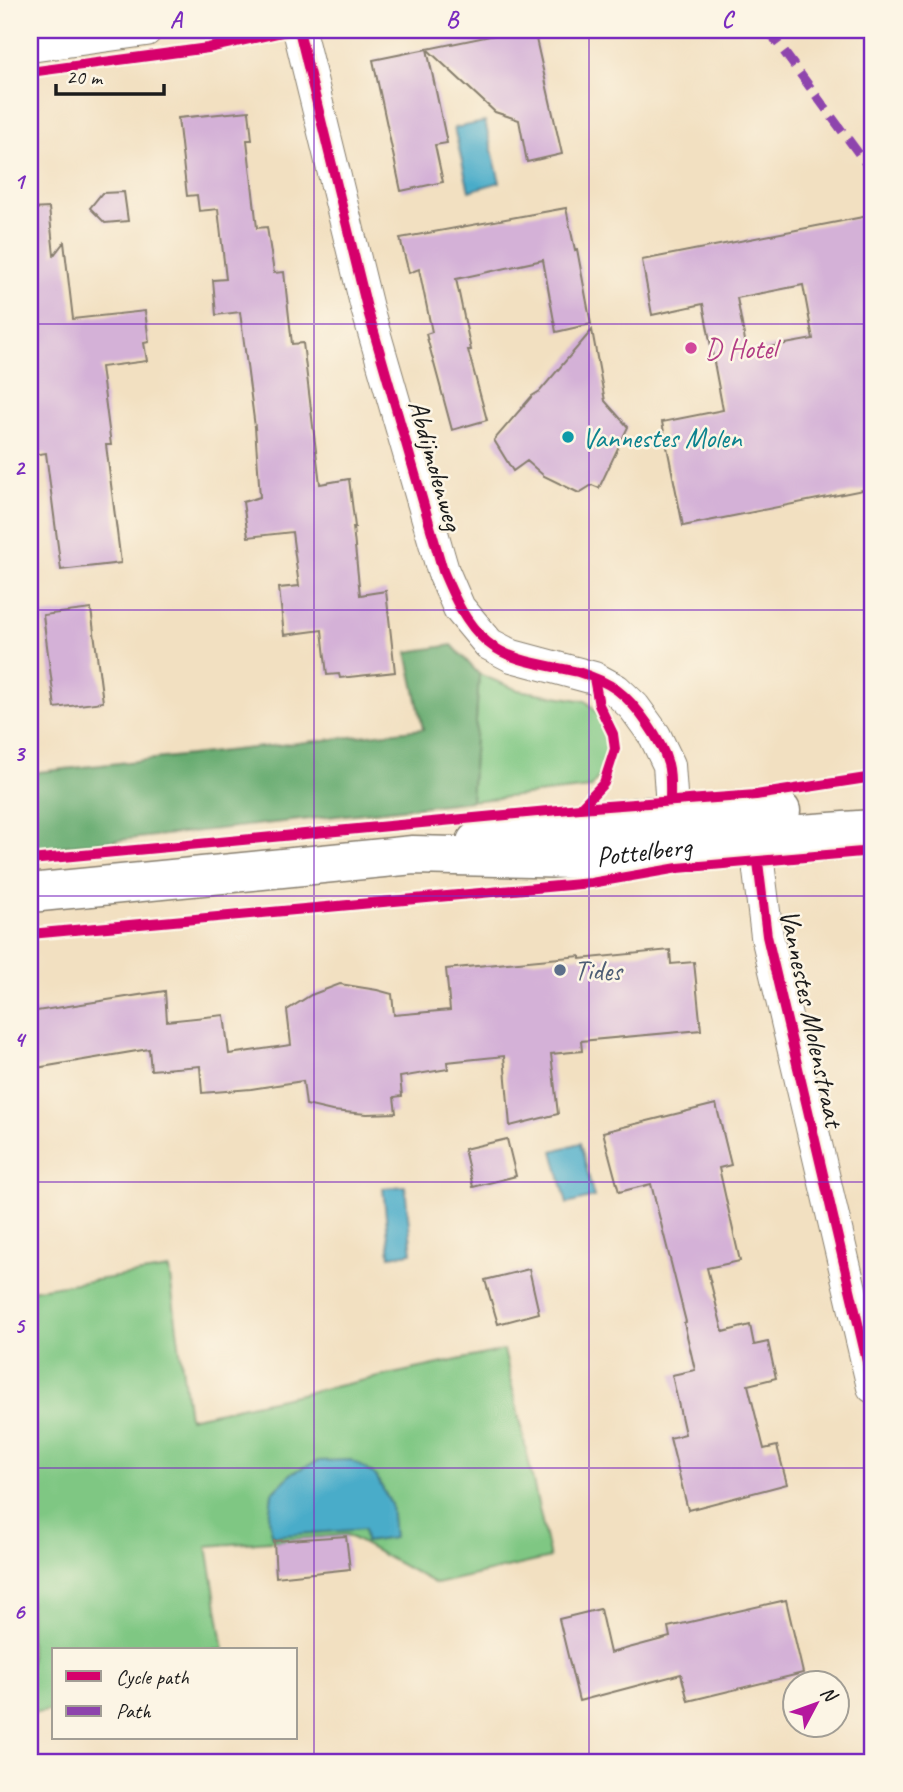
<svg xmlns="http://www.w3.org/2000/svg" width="903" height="1792" viewBox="0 0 903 1792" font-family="Caveat,sans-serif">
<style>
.green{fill:#7fc783;stroke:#4e7250;stroke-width:2}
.forest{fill:#67ac71;stroke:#426446;stroke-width:2}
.water{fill:#4aacc9;stroke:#336472;stroke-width:2}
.building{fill:#d4b1d7;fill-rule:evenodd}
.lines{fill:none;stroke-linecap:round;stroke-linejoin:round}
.street-casing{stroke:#877e6e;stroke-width:34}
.primary-casing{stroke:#877e6e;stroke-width:41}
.street{stroke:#fff;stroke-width:32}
.primary{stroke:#fff;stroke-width:38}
.quiet{stroke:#8e44ad;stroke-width:9;stroke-dasharray:18 9;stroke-linecap:butt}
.cycleway-casing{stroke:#fcf5e5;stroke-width:15}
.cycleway{stroke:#d6006c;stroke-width:10}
.grid{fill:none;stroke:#7b2cbf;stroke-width:2;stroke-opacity:0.55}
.hotel-dot{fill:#d1479c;stroke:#fcf5e5;stroke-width:2.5}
.culture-dot{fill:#0f9aa8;stroke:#fcf5e5;stroke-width:2.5}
.service-dot{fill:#5c6f8a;stroke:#fcf5e5;stroke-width:2.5}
.labels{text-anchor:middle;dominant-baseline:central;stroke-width:5;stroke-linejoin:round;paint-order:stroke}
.hotel-label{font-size:28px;fill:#b23c85;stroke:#fcf5e5;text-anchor:start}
.culture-label{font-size:28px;fill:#0d838f;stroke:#fcf5e5;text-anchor:start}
.street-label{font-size:28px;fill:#1c1c1c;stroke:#fcf5e5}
.service-label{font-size:28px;fill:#4e5e75;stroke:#fcf5e5;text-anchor:start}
.neatline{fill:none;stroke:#7b2cbf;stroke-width:2.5}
.grid-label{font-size:23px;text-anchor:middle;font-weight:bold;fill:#7b2cbf}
</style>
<rect width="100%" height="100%" fill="#fcf5e5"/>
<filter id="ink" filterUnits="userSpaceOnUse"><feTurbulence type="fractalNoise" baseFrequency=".0143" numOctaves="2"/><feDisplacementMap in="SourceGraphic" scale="14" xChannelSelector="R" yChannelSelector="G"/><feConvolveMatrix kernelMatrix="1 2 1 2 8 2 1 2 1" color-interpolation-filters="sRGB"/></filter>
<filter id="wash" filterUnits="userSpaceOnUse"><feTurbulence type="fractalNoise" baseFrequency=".00686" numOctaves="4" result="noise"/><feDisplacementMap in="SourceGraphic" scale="28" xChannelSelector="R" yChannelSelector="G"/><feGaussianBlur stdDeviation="1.57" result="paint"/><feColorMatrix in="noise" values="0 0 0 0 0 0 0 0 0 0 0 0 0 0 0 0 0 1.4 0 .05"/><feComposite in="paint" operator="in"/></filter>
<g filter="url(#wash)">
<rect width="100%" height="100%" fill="#f2e0c1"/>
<path class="green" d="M479 674 518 690 586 701 595 710 604 722 610 750 606 766 591 788 471 801Z
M169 1269 189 1418 504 1350 550 1558 436 1584 347 1535 207 1546 224 1650H54V1710L30 1714V1290Z"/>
<path class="forest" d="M452 645 479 674 471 801 30 850V773L423 729 407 652Z"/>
<path class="water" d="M485 122 500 182 469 191 454 128Z
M580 1143 594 1197 567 1204 553 1151Z
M405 1186 412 1253 390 1256 383 1188Z
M351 1460 376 1476 391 1504 394 1538 365 1542 364 1529 272 1536 269 1518 272 1493 293 1472 318 1461Z"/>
<g id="blocks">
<path class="building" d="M519 30H534L562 154 527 162 519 120 495 112 427 49Z
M427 49 447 143 435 145 443 182 401 191 373 60Z
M249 111 252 140H247L257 228 267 227 274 273 284 272 292 344 303 343 320 484 349 479 355 527H353L360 595 386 591 395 672 340 678 339 674 327 675 322 630 284 635 279 588 299 586 292 532 248 537 243 502 260 497 255 427 240 312 216 315 213 280 226 279 218 209 199 211 197 195 187 196 178 118Z
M124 192 128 221 105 223 90 208 102 193Z
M49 208 54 255 64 242 73 319 145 311 149 342 144 343 147 361 101 367 111 445H106L121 563 61 570 46 453 30 455V209Z
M566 208 575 250 577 249 591 324 556 332 543 260 456 279 471 350H468L487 420 452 430 426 334 432 332 419 269 409 273 400 238Z
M873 215V488L683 526 662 422 723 410 703 304 652 315 642 260ZM803 285 813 339 747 351 737 298Z
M592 330 605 401 628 427 599 488 592 485 579 493 544 476 527 461 513 471 494 440 532 396 540 391Z
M91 609 103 702 55 708 43 615Z
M670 950 671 964 694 962 701 1030 581 1041 582 1051 551 1054 558 1114 510 1126 504 1056 447 1062 448 1069 400 1077 402 1096 394 1097 396 1113 367 1114 332 1111 306 1105 303 1081 251 1089 202 1093 200 1066 151 1070 149 1049 30 1069V1012L165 991 167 1021 224 1015 229 1054 291 1045 287 1010 311 995 340 984 377 990 392 994 394 1015 450 1010 446 969 580 956V959Z
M716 1104 731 1165 719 1168 740 1261 707 1268 723 1332 750 1325 754 1345 768 1342 776 1378 748 1385 764 1449 777 1446 787 1484 688 1510 670 1438 685 1434 672 1375 695 1370 684 1323 686 1322 651 1184 619 1192 603 1132Z
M507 1139 516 1176 473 1187 464 1149Z
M529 1269 539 1313 498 1324 485 1280Z
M346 1536 350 1569 276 1577 274 1541Z
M786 1600 803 1673 688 1701 681 1674 579 1701 559 1619 600 1609 610 1653 670 1637 668 1627Z"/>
</g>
</g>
<g filter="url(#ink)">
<use href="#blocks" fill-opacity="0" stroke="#877e6e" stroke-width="2"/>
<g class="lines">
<defs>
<path id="street" d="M299 30 367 308 443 571 459 608 489 644 512 656 594 678 616 690 634 707 655 736 669 765 674 836
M30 46 146 30
M756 813 759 871 767 936 873 1387"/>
<g id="primary">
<path d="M476 842 554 824 672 814 781 811"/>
<path id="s1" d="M30 893 413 855 574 859 757 837 873 829"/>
</g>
</defs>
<use href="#street" class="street-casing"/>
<use href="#primary" class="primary-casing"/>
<use href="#street" class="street"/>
<use href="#primary" class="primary"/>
<path class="quiet" d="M768 30 873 173"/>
<defs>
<path id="cycleway" d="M299 30 367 308 443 571C454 597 465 623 487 642 512 663 549 665 578 672 591 676 606 682 617 690 636 704 662 741 668 764 671 775 670 790 670 801
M30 72 208 48 291 30
M580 808 604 783 615 749 613 734 599 705 594 678
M30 860 580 808 756 795 873 777
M758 862 767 936 873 1387
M30 934 591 883 678 868 873 851"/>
</defs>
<use href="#cycleway" class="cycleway-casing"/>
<use href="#cycleway" class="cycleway"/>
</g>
</g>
<path class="grid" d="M314 30V1762M589 30V1762M30 324H873M30 610H873M30 896H873M30 1182H873M30 1468H873"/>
<circle class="hotel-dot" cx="691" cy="348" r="7"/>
<circle class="culture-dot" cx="568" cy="437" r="7"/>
<circle class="service-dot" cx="560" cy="970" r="7"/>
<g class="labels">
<g class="hotel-label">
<text x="705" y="348">D Hotel</text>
</g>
<g class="culture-label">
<text x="582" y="437">Vannestes Molen</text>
</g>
<g class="street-label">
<text transform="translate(436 465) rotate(74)">Abdijmolenweg</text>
<text stroke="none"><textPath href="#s1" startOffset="616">Pottelberg</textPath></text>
<text transform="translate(812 1018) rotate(78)">Vannestes Molenstraat</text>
</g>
<g class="service-label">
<text x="574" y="970">Tides</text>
</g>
</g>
<rect width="903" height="1792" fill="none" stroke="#fcf5e5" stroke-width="77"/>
<rect x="52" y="1648" width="245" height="91" fill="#fcf5e5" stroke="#a29e95" stroke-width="2"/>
<rect x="66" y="1671" width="35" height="10" fill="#d6006c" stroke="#a29e95" stroke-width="2"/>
<text x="116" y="1684" font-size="21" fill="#1c1c1c">Cycle path</text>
<rect x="66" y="1706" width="35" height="10" fill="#8e44ad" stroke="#a29e95" stroke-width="2"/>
<text x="116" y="1718" font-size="21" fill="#1c1c1c">Path</text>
<g transform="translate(816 1704) rotate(49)"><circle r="33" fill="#fcf5e5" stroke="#a29e95" stroke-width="2"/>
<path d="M0-5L12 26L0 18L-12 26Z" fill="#b5179e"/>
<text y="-10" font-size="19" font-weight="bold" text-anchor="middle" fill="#1c1c1c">N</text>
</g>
<path d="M56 84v10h108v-10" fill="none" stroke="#1c1c1c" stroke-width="3.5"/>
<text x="66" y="84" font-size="21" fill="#1c1c1c" stroke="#fcf5e5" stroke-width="5" paint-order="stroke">20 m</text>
<rect x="38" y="38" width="826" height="1716" class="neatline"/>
<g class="grid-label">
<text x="176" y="27">A</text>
<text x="452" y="27">B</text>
<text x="727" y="27">C</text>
<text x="19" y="189">1</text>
<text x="19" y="475">2</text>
<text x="19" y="761">3</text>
<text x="19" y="1047">4</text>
<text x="19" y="1333">5</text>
<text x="19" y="1619">6</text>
</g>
</svg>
